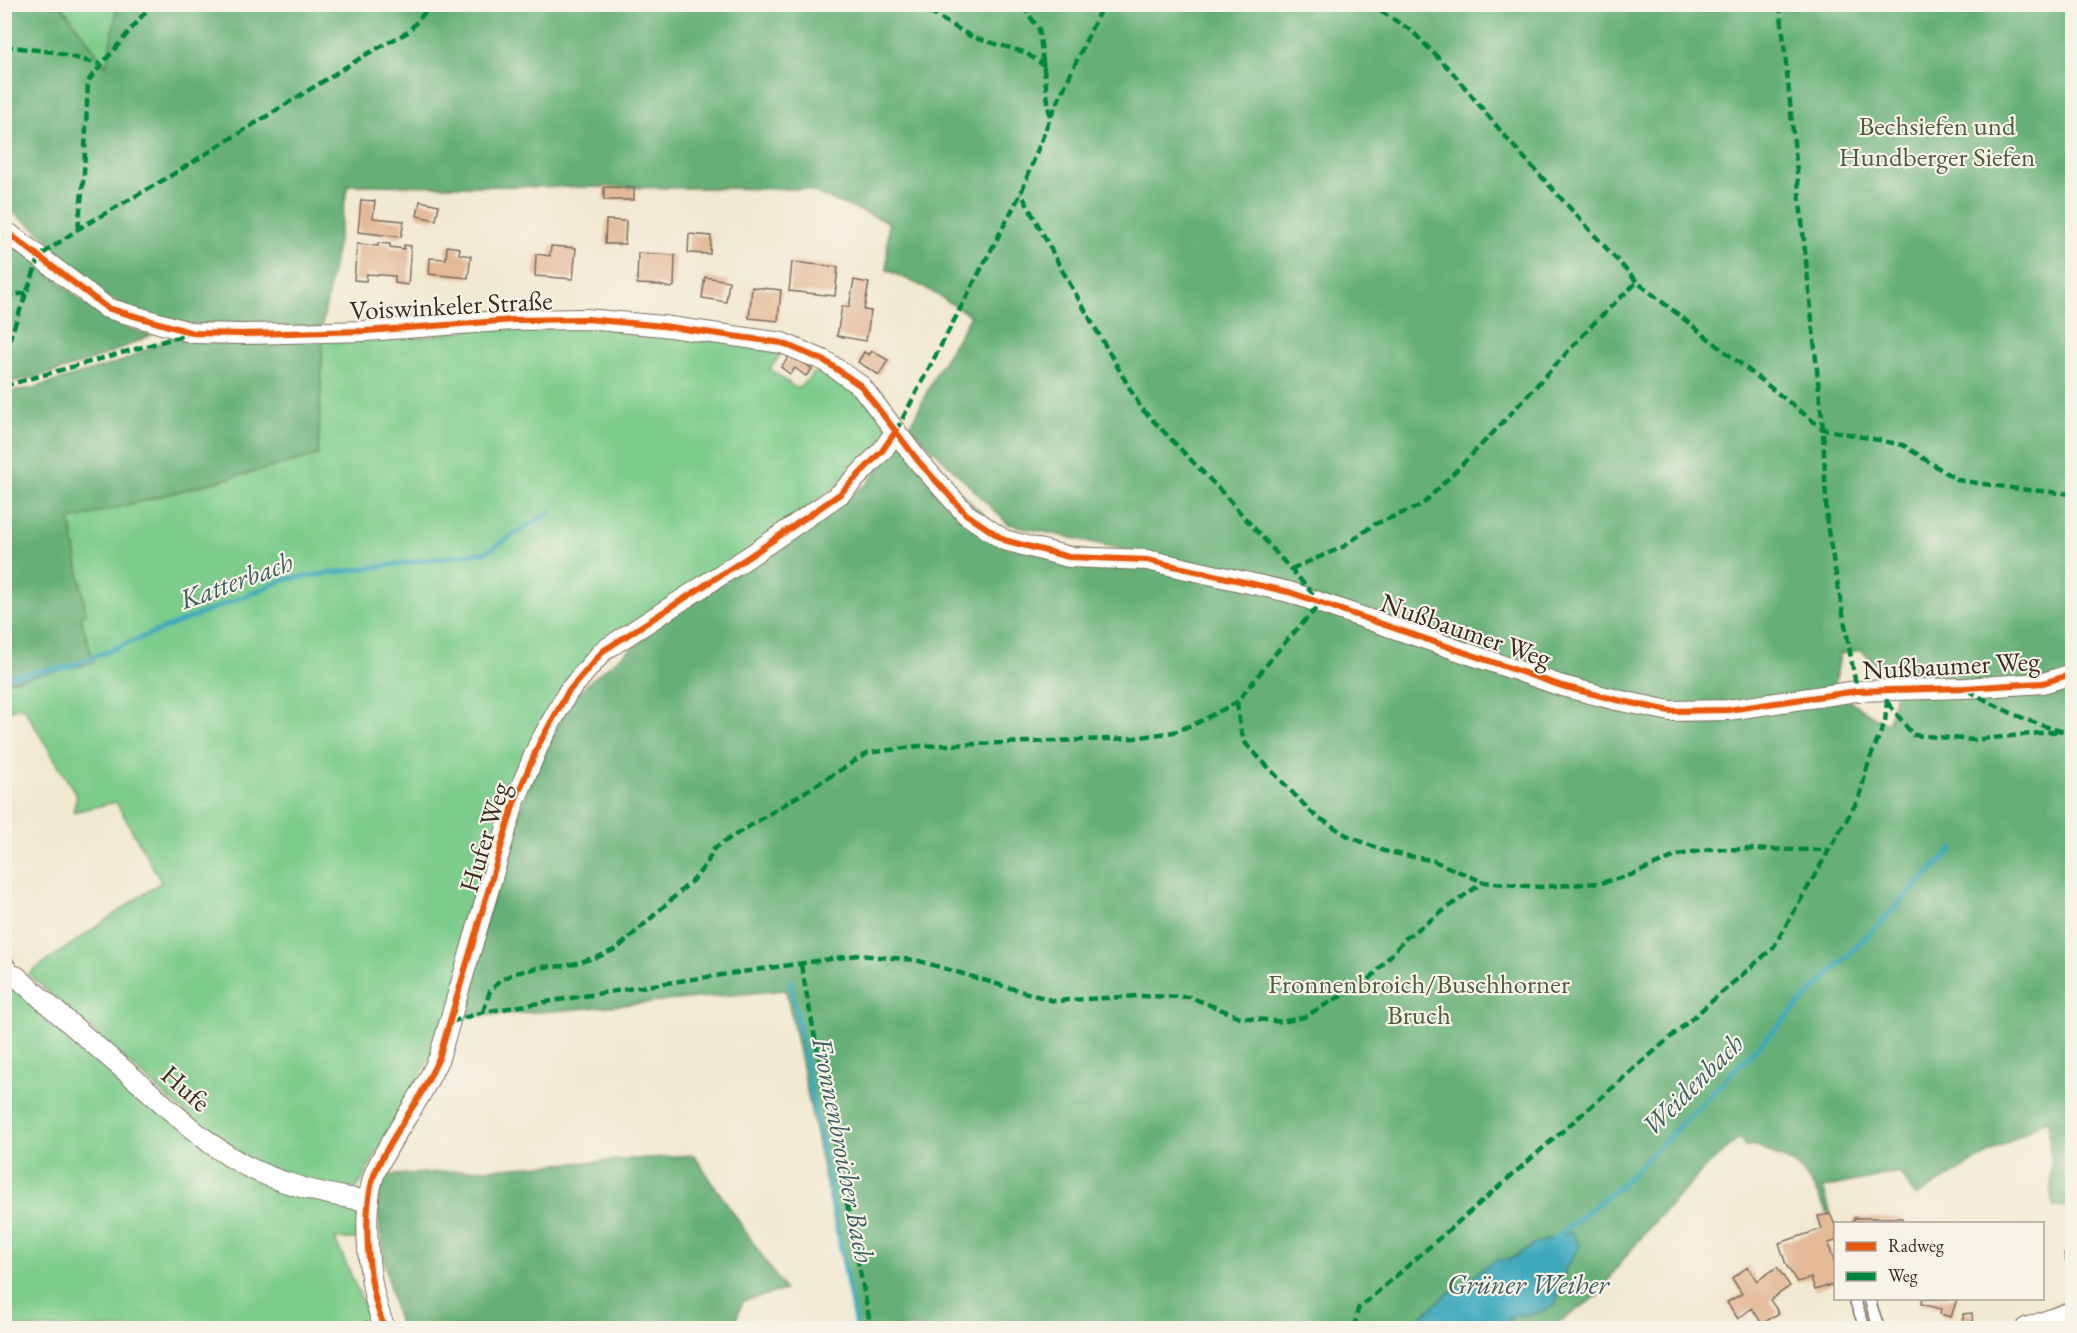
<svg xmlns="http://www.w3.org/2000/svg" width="2077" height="1333" viewBox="0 0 2077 1333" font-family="'EB Garamond',serif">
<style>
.green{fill:#7dcc8b;stroke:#5c7b54;stroke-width:1.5}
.forest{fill:#66b077;stroke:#506d4a;stroke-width:1.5;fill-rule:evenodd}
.water{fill:#3ca9bb;stroke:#3c6a6c;stroke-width:1.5}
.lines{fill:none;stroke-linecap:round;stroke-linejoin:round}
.stream{stroke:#3ca9bb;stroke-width:5}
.building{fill:#e3b998}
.service-casing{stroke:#7b6d5d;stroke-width:13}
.minor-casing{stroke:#7b6d5d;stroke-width:22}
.service{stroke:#fff;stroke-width:10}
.minor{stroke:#fff;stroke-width:20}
.quiet{stroke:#00873e;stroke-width:4.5;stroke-dasharray:9 4.5;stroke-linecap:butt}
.cycleway-casing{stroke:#f7f3e8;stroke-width:10}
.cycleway{stroke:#e8590c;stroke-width:6}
.labels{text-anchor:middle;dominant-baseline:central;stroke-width:4.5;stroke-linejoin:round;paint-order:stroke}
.park-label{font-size:27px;fill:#4f5b3f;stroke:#f7f3e8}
.street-label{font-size:27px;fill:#3b2a1e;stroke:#f7f3e8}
.water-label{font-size:28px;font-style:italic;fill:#3b5d5d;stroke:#f7f3e8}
</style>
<rect width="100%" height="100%" fill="#f7f3e8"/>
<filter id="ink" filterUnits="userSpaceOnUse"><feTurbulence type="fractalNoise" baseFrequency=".0167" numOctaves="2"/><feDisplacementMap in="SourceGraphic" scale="12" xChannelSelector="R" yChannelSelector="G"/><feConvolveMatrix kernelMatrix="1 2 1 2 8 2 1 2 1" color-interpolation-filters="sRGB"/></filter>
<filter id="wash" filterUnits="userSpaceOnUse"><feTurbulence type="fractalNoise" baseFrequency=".008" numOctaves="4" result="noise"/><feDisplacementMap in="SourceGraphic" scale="24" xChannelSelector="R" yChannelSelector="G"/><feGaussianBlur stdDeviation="1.35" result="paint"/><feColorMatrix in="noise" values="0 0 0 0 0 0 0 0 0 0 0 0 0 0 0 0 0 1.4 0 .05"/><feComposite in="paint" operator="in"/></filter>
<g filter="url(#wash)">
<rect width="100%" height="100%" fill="#f2e9d2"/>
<path class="green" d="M61 5H118L107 67Z
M592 321 745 344 781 354 770 369 797 389 822 366 896 427 858 470 584 672 436 1046 361 1182 356 1189 342 1193 289 1179 219 1143 28 974 161 882 116 802 73 812 77 796 23 707 5 711 4 682 94 663 79 615 86 613 70 520 318 455 323 336 424 337 505 323Z
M18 983 190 1132 349 1205C360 1214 360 1225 363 1239H335L371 1320 351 1328H5L4 986Z"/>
<path class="forest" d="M118 4 2072 5V1208L2053 1207 2048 1119 1916 1196 1899 1172 1823 1188 1831 1214 1828 1215C1818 1195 1809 1173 1789 1161 1784 1158 1777 1157 1772 1154 1763 1148 1757 1144 1745 1146L1739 1138 1706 1167 1648 1229 1618 1266 1599 1295 1550 1328H856L786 990 566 1010 468 1017 458 1014 510 841 538 766 574 698 590 681 667 620 868 483 902 435 1002 533 1284 595 1286 585 1008 524 909 426 917 413 935 375 971 316 926 288 887 270 888 222 806 189 348 185 322 327 178 325 141 316 88 286 54 251V244L29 224 5 208 4 5H61L106 66ZM1861 650 1897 684 1889 722H1882L1834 691 1840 654Z
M4 234 92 310 121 326 151 335C105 357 55 375 5 383Z
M178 334 323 336 318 455 70 520 86 614 80 615 94 663 5 682 4 392 33 388 123 361Z
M694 1155 785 1290 743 1301 733 1328H401C393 1309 390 1290 386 1269 380 1233 376 1215 380 1176Z"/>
<path class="water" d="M1571 1232 1580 1245 1566 1268 1555 1306 1536 1313 1511 1317 1504 1328H1407L1445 1296 1495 1260H1509L1537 1243Z"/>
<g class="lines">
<path class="stream" d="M4 677 69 667 287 579 486 552 550 512
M790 980 856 1328
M1553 1240 1622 1184 1953 849"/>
</g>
<g id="blocks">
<path class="building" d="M604 187 634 188V200H604Z
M361 200 375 201 373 218 404 221 401 237 358 232Z
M420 201 439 205 436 220 417 216Z
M606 220 626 221 625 244H605Z
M689 234 711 236 710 254 688 253Z
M378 243 390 244V247L404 249V245L411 246 408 285 395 283V276L367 274 366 281 354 280 357 244 378 246Z
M447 246 460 248 459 254 471 256 468 278 429 274 430 258 446 259Z
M551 246 576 248 573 279 535 276 536 254 550 256Z
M638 253 675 255 674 286 671 288 659 285 637 284Z
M792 262 838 267 835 296 789 291Z
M705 277 729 281 726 302 702 298Z
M854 280 869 283 864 310 871 311 866 341 837 336 842 306 849 307Z
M752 287 781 290 778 321 749 318Z
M872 351 888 360 879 375 858 362 864 352 869 355Z
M792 353 812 369 806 376 795 368 790 374 781 367Z
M1830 1214 1836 1227V1241L1828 1243 1836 1267V1283L1815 1290 1811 1278 1797 1282 1786 1265 1779 1243 1822 1229 1818 1216Z
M1854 1218H1902V1224H1854Z
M2072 1240V1266L2068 1268 2064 1254 2071 1252 2068 1241Z
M1748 1267 1757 1281 1777 1267 1790 1286 1770 1300 1779 1313 1762 1324 1752 1308 1738 1319 1727 1302 1742 1294 1732 1278Z
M1922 1299H1957L1951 1317 1940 1314 1941 1309 1921 1304Z
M1972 1313 1973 1328H1963V1314Z
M367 1321 370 1328H350Z"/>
</g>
</g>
<g filter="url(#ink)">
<use href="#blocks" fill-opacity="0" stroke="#7b6d5d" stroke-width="1.5"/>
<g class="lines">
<defs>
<path id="service" d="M4 956 16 976
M1854 1298 1865 1328
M1869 1298 1879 1328"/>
<path id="minor" d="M4 230 107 308 193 333 242 334 366 331 514 320 586 319 663 326 782 343 825 361 861 386 919 462 966 514 1004 540 1069 557 1147 560 1289 592 1562 686 1617 700 1670 711 1728 710 1857 691 1965 688 2043 683 2072 674
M16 976C58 1014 101 1050 144 1087 175 1114 206 1144 242 1164 281 1185 325 1195 369 1201
M385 1328C368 1291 360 1209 376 1170 388 1144 405 1120 420 1095 427 1083 433 1070 439 1058L514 803 539 744 568 692 603 651 750 556 840 494 882 451 896 431
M2026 1328 2072 1312"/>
</defs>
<use href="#service" class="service-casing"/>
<use href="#minor" class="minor-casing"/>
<use href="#service" class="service"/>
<use href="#minor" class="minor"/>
<path class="quiet" d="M903 4 931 13 972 37 1024 52 1045 66
M1369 4 1412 31 1452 72 1509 141 1637 282 1823 429 1903 445 1957 480 2019 489 2072 494
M1780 4 1823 429 1827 525 1857 691
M4 46 54 52 102 65
M1051 116 1103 4
M78 229 84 173 88 81 152 4
M4 296 27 293
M4 354 40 256 78 229 167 178 367 54 408 32 432 4
M4 386 189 334
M896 431 1021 193 1050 118 1039 29 1021 4
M1291 569 1343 547 1375 524 1422 505 1492 434 1595 322 1637 282
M1968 690C1998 708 2037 727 2072 733
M1237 702 1240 728 1246 744 1313 814 1348 836 1384 851 1434 861 1483 882
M1888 703 1913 735 1973 740 2060 731
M801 965 871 1328
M4 981 16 976
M483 1012 490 991 501 980 515 973 542 967 565 966 598 957 618 948 695 878 707 863 714 848 868 753 919 746 1135 738 1174 732 1197 723 1237 702 1280 648 1321 603 1220 490 1141 408 1062 270 1021 193
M451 1022 483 1012 653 985 858 955 916 960 1054 1001 1138 996 1190 997 1240 1017 1282 1022 1304 1017 1369 980 1406 938 1483 882 1539 887 1601 883 1631 875 1678 855 1709 849 1830 850
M1354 1328 1358 1309 1773 948 1859 798 1869 761 1885 722 1888 690"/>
<defs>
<path id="cycleway" d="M4 230 107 308 193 333 242 334 366 331 514 320 586 319 663 326 782 343 825 361 861 386 919 462 966 514 1004 540 1069 557 1147 560 1289 592 1562 686 1617 700 1670 711 1728 710 1857 691 1965 688 2043 683 2072 674
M385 1328C368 1291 360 1209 376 1170 388 1144 405 1120 420 1095 427 1083 433 1070 439 1058L514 803 539 744 568 692 603 651 750 556 840 494 882 451 896 431"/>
</defs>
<use href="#cycleway" class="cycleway-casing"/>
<use href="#cycleway" class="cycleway"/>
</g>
</g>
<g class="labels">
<g class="park-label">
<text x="1937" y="125">Bechsiefen und<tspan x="1937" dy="31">Hundberger Siefen</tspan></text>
<text x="1419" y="983">Fronnenbroich/Buschhorner<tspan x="1419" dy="31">Bruch</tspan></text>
</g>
<g class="street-label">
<text transform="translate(451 305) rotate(-3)">Voiswinkeler Straße</text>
<text transform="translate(1466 630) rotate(19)">Nußbaumer Weg</text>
<text transform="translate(1951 665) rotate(-3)">Nußbaumer Weg</text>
<text transform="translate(484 837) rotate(-73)">Hufer Weg</text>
<text transform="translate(186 1088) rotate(41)">Hufe</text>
</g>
<g class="water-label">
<text transform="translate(236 580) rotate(-20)">Katterbach</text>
<text transform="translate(1692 1084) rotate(-45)">Weidenbach</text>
<text transform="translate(844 1150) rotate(79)">Fronnenbroicher Bach</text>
<text x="1528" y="1284">Grüner Weiher</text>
</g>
</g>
<rect width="2077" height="1333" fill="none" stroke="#f7f3e8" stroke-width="24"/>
<rect x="1834" y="1222" width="210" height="78" fill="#f7f3e8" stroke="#aca397" stroke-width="1.5"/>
<rect x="1846" y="1242" width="30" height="9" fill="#e8590c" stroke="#aca397" stroke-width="1.5"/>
<text x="1888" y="1252" font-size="18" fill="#3b2a1e">Radweg</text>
<rect x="1846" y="1272" width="30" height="9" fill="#00873e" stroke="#aca397" stroke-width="1.5"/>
<text x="1888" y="1282" font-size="18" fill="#3b2a1e">Weg</text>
</svg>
